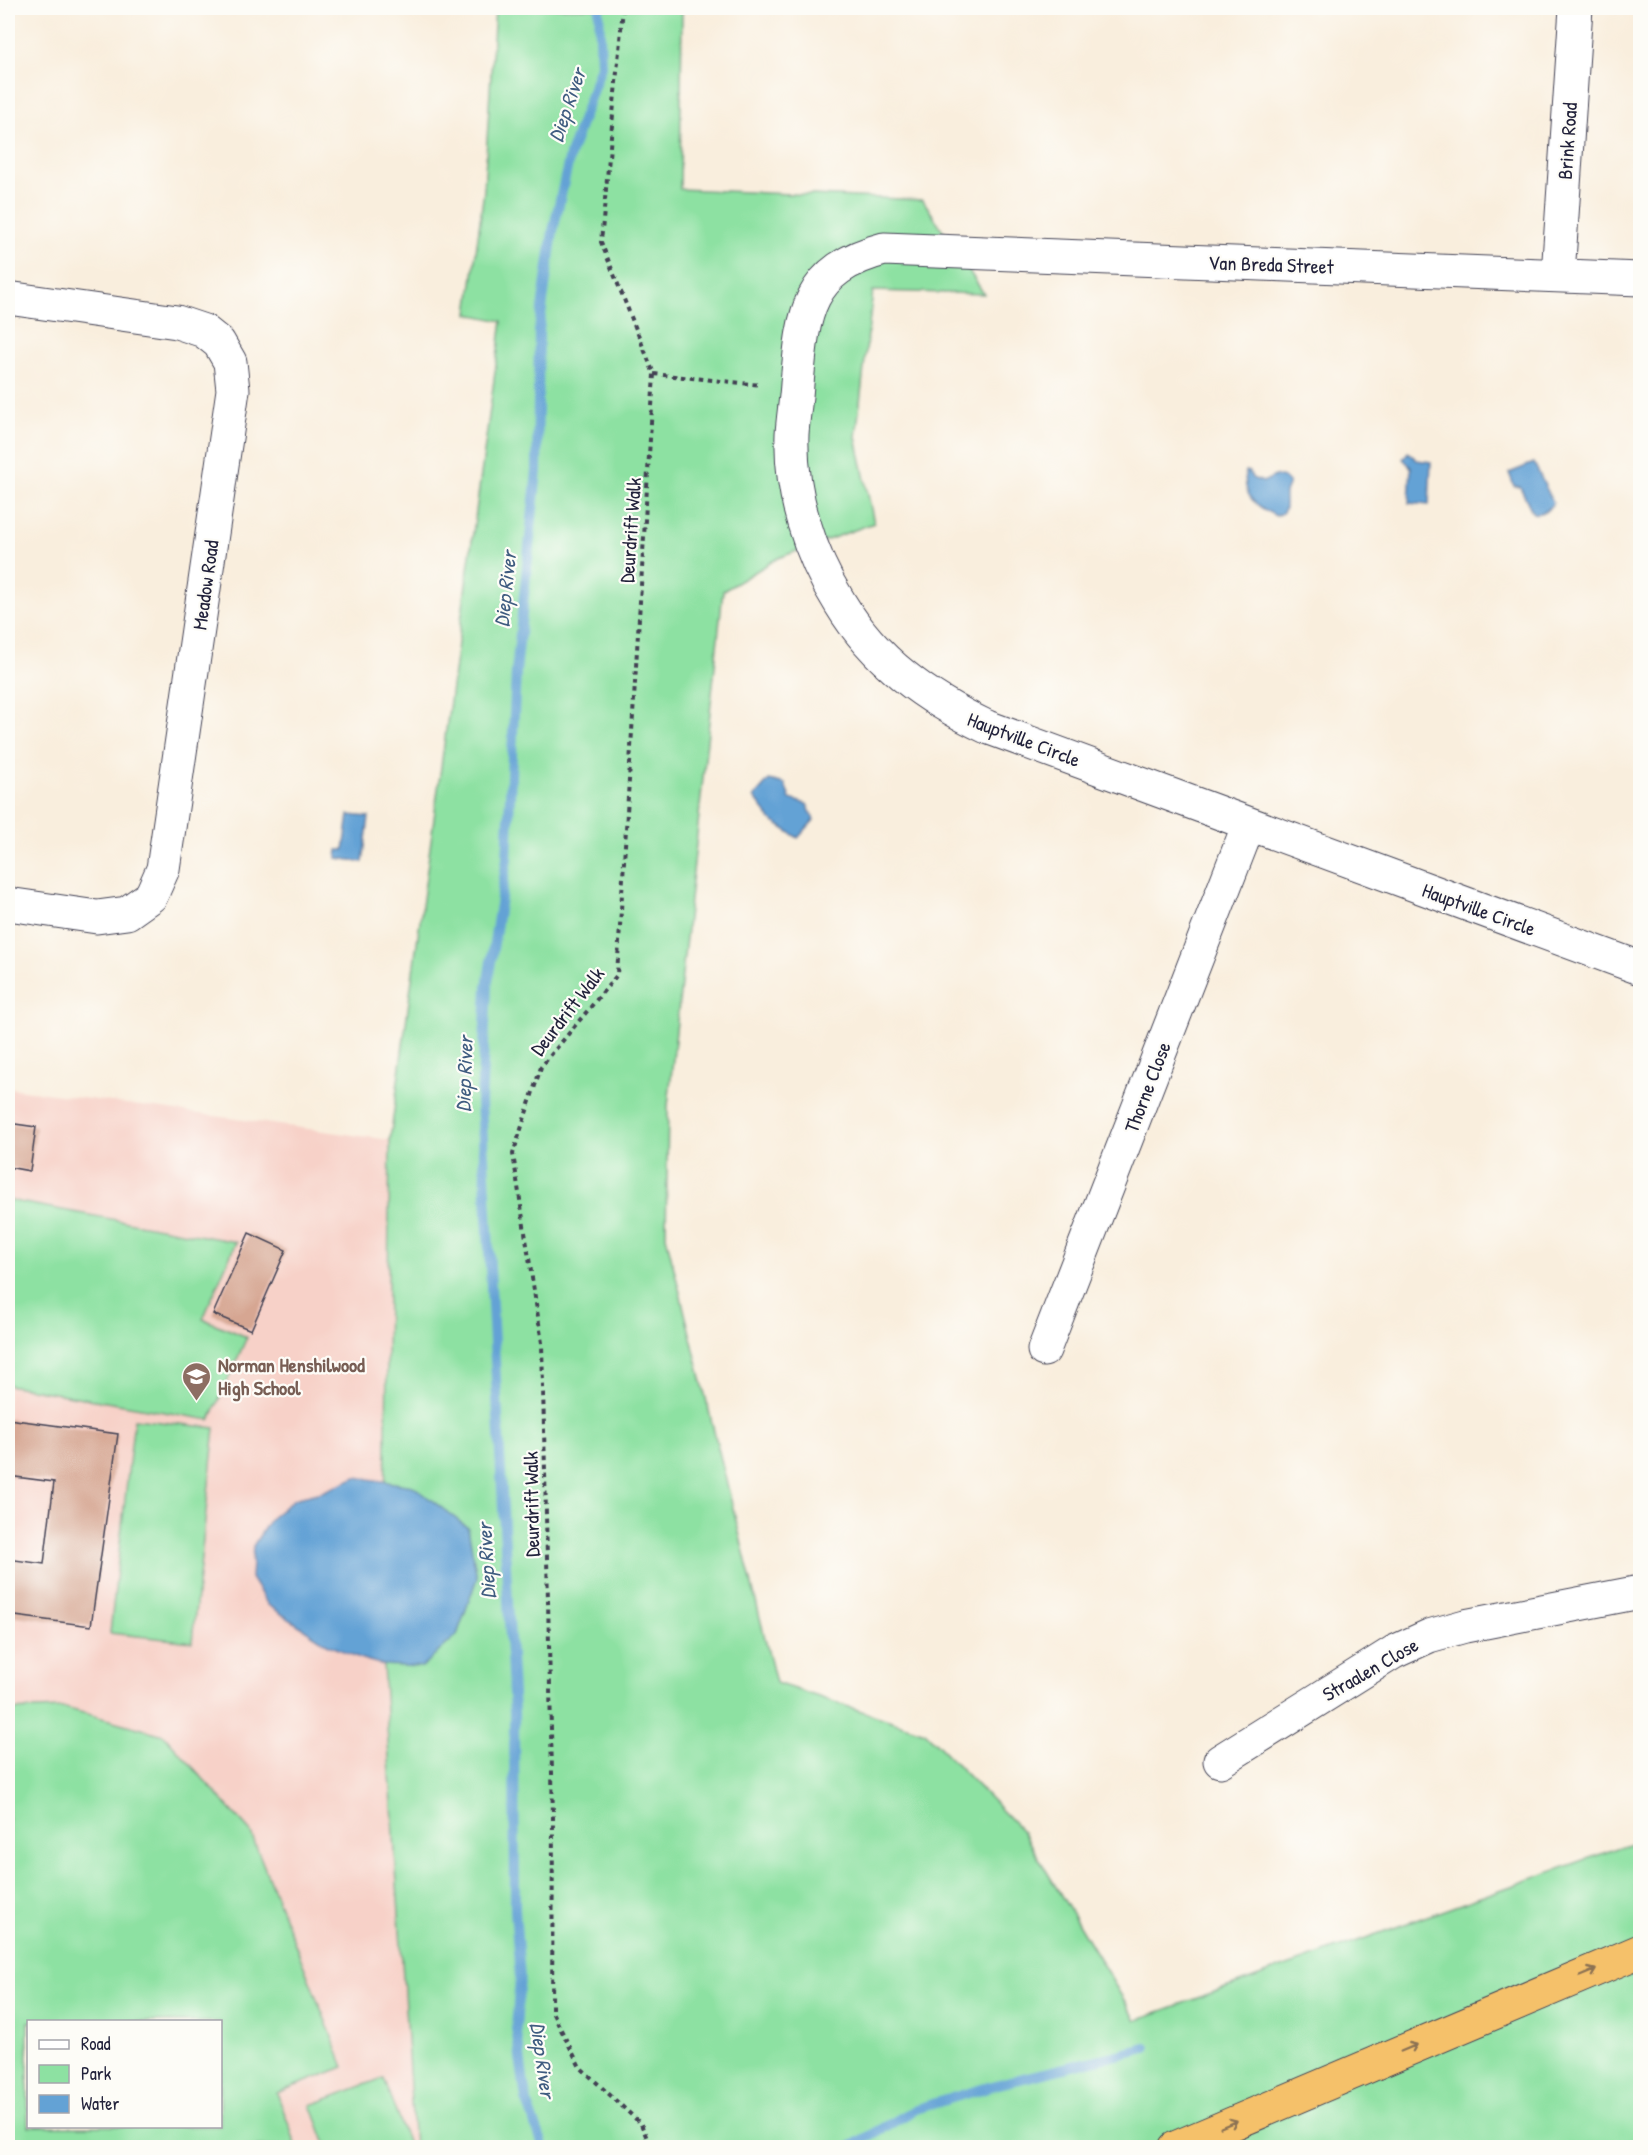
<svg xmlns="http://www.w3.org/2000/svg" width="1648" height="2155" viewBox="0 0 1648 2155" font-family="'Patrick Hand',sans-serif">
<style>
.built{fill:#f7d1c8;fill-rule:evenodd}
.green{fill:#8de1a2;stroke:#58826e;stroke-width:1.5;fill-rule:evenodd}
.water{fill:#63a2d5;stroke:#426288;stroke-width:1.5}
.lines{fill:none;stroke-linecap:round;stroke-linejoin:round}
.stream{stroke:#63a2d5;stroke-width:10}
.building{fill:#d6a692}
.minor-casing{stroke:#424153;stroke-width:35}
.highway-casing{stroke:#424153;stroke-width:35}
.path{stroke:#424153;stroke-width:4;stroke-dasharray:4.5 4.5;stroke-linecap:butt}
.minor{stroke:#fff;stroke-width:33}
.highway{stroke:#f5c16b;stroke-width:33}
.oneway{stroke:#8c7253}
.labels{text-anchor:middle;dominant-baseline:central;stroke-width:4.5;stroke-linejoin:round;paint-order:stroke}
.street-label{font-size:20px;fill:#22223b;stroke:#fdfcf7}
.education-label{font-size:20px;font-weight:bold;fill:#785e54;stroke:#fdfcf7;text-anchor:start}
.water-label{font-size:21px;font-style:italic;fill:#3f5c80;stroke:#fdfcf7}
</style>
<rect width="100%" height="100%" fill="#fdfcf7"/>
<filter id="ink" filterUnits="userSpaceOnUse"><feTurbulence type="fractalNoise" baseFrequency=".0167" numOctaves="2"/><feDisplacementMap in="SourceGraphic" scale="12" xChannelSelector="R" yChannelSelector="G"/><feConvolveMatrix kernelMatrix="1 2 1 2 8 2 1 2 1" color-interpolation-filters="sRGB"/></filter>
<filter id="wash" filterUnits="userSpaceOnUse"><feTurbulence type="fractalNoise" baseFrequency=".008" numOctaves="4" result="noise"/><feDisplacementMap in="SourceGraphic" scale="24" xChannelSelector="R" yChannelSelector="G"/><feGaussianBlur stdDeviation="1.35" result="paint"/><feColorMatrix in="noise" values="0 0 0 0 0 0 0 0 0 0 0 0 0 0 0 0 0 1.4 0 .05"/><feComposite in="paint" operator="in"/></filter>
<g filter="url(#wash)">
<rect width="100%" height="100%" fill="#f9eedd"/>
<path class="built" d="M8 1088 390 1140 383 1665 414 2147 8 2148ZM28 2022H220V2126H28Z"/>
<path class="green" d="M495 8H682L680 189 923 200 984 294 873 291 856 437 874 523 778 558 723 591 668 1106 666 1236 776 1683 925 1732 1023 1832 1136 2020 1640 1840V2147L465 2148 461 2145 455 2148H414L383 1665 390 1140 502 321 468 314 484 190Z
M8 1200 236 1242 203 1319 247 1337 210 1420 8 1385Z
M134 1419 215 1428 192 1642 110 1633Z
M65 1708 164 1735 250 1831 344 2067 277 2093 297 2147H8V1710ZM28 2022H220V2126H28Z
M383 2078 409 2147H327L311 2105Z"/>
<path class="water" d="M1408 452 1417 460 1431 462 1429 505 1409 503 1411 467 1403 459Z
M1534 463 1553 502C1551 509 1541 515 1533 513L1520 487 1514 486 1509 473Z
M1246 471 1250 472 1252 478 1263 482 1275 476 1284 478 1289 483C1288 486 1286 490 1285 493 1284 504 1289 512 1276 516 1255 506 1242 496 1246 471Z
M769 780 785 784 790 799 807 804 814 820 798 838 772 821 754 797Z
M349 815 369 817 363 862 337 858 338 850H344Z
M356 1477 413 1486 468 1528 477 1578 457 1635 422 1667 383 1665 362 1659 327 1644 268 1605 251 1578 253 1546 270 1519 294 1499 322 1492Z"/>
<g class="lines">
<path class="stream" d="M544 2148 526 2099 516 2028 520 1978 515 1910 514 1712 481 1102 487 987 507 859 516 672 537 471 539 330 553 231 570 155 601 66 599 8
M849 2148 916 2109 995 2085 1146 2048"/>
</g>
<g id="blocks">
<path class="building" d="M8 1123 36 1127 30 1171 8 1167Z
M249 1233 286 1250 251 1330 213 1314Z
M8 1419 118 1434 91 1626 8 1615V1559L44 1564 54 1482 8 1476Z"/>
</g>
</g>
<g filter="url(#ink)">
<use href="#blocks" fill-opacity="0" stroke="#424153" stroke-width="1.5"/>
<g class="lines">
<defs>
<path id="minor" d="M1558 275 1576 8
M1640 279 884 249C806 269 803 315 797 384 796 401 793 417 792 434 790 492 809 554 840 603 875 661 926 698 987 727L1640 968
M8 298 177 322 204 331 219 343 230 362 233 390 163 869 151 896 127 913 97 917 8 904
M1044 1350 1249 824
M1220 1761 1394 1652 1429 1636 1465 1626 1640 1592"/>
<path id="highway" d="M1175 2148 1640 1951"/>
</defs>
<use href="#minor" class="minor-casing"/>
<use href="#highway" class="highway-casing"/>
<path class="path" d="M623 8 601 242 654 374 617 975 541 1067 513 1154 542 1343 553 1816 552 2012 580 2067 641 2124 651 2148
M654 374 761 385"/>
<use href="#minor" class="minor"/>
<use href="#highway" class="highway"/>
</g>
<defs><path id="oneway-shaft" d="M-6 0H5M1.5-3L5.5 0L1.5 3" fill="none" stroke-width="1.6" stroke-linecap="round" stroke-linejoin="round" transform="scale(1.5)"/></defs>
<g class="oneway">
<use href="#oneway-shaft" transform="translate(1588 1973) rotate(-23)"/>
<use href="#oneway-shaft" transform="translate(1409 2048) rotate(-23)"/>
<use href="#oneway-shaft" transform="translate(1229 2124) rotate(-23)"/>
</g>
</g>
<defs>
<symbol id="school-pin" viewBox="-11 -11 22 30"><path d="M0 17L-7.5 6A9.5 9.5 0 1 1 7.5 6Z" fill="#8d6e63" stroke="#fdfcf7"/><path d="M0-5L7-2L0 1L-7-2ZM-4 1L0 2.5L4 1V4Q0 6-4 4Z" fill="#fff"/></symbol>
</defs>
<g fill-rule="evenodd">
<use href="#school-pin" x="180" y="1360" width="33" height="45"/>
</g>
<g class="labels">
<g class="street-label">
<text transform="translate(1567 141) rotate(-86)">Brink Road</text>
<text transform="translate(1271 264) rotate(2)">Van Breda Street</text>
<text transform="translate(630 530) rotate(-86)">Deurdrift Walk</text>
<text transform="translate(205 585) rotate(-82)">Meadow Road</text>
<text transform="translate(1024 739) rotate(21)">Hauptville Circle</text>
<text transform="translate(1479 909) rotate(20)">Hauptville Circle</text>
<text transform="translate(567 1011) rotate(-52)">Deurdrift Walk</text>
<text transform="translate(1147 1087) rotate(-69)">Thorne Close</text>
<text transform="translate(531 1504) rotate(-91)">Deurdrift Walk</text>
<text transform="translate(1370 1669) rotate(-30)">Straalen Close</text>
</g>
<g class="education-label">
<text x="218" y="1364">Norman Henshilwood<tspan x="218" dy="23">High School</tspan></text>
</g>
<g class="water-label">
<text transform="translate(567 105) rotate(-71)">Diep River</text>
<text transform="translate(505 589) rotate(-84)">Diep River</text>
<text transform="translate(464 1074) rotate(-88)">Diep River</text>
<text transform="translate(486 1561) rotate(-93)">Diep River</text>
<text transform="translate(543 2060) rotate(82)">Diep River</text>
</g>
</g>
<rect width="1648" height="2155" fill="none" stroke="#fdfcf7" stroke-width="30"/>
<rect x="27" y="2020" width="195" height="108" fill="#fdfcf7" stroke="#a5a5ac" stroke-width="1.5"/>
<rect x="39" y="2040" width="30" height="9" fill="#ffffff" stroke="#a5a5ac" stroke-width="1.5"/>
<text x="81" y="2050" font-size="18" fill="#22223b">Road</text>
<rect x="39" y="2065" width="30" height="18" fill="#8de1a2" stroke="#a5a5ac" stroke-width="1.5"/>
<text x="81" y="2080" font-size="18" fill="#22223b">Park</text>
<rect x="39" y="2095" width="30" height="18" fill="#63a2d5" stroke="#a5a5ac" stroke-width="1.5"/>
<text x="81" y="2110" font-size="18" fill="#22223b">Water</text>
</svg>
